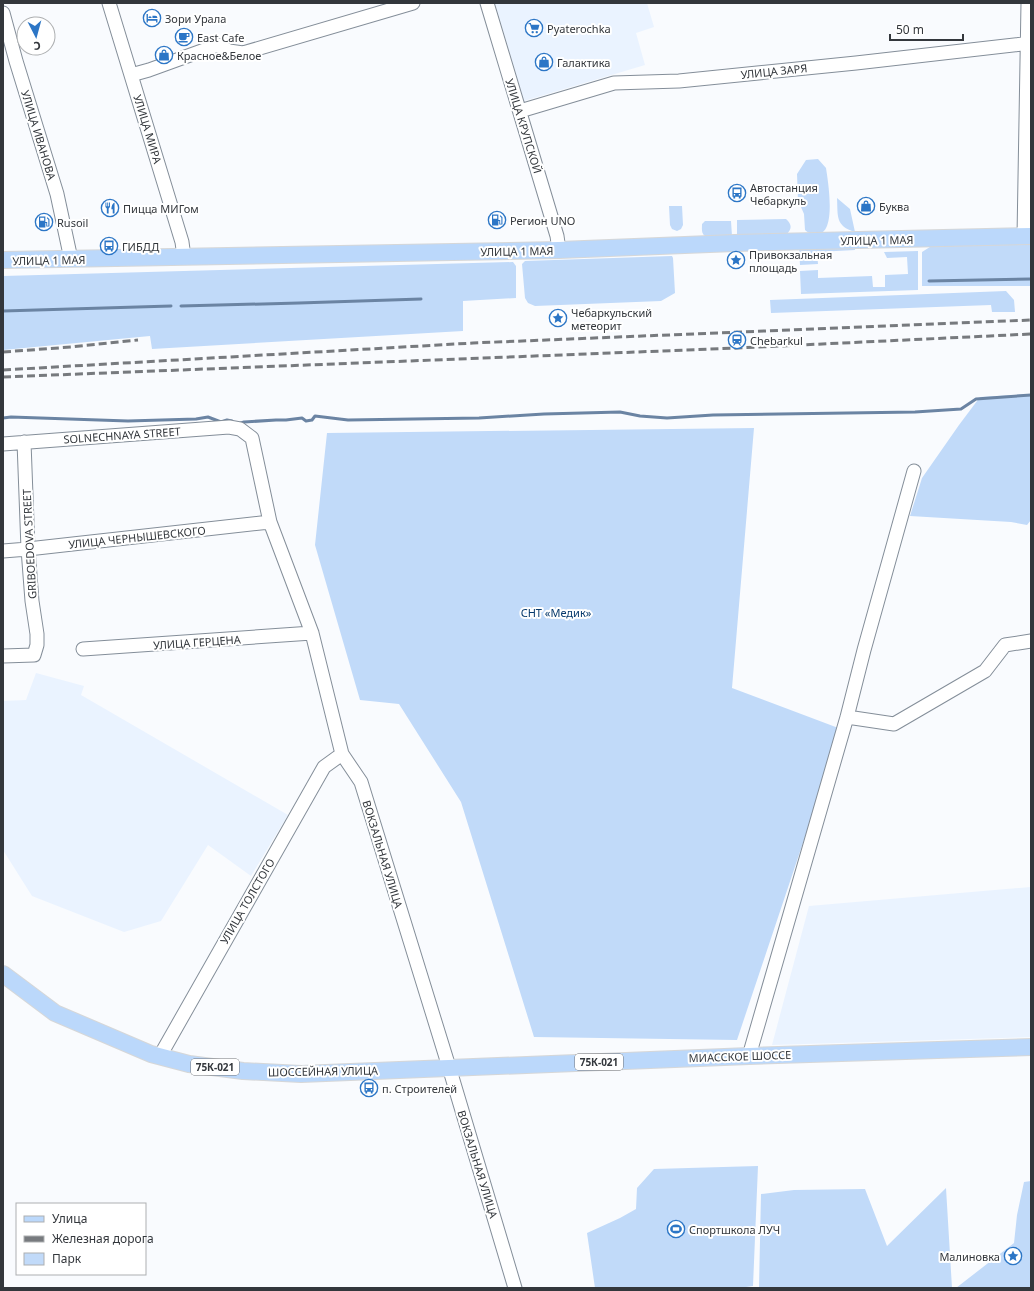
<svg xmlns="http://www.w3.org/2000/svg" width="1034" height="1291" viewBox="0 0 1034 1291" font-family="'Noto Sans',sans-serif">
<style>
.built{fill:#eaf3ff}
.green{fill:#c1daf9}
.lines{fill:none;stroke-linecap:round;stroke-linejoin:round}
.stream{stroke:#6b84a3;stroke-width:3}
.minor-casing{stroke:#848e99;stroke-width:15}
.major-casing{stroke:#d6d7d8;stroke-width:18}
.minor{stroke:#fff;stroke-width:13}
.major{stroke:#bbd8fb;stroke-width:16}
.rail{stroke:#777a7e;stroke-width:3;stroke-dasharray:8 4;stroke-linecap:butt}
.labels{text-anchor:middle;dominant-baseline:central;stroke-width:4;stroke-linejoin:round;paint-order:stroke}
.shield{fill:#fff;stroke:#707376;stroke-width:1}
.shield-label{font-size:10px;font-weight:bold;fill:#33373c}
.poi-label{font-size:11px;fill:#33373c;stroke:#fff;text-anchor:start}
.street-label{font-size:11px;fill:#33373c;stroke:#fff}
.park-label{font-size:11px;fill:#073a6d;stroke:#fff}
</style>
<rect width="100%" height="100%" fill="#f9fbfe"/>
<path class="built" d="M495 3H647L654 27 636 33 645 65 524 101Z
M36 673 84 686 81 695 288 815 251 876 208 845 161 921 124 932 32 896 3 850V701L26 700Z
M1031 887V1037L772 1045 809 906Z"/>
<path class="green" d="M818 159 826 168C828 181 837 234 817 234 812 234 809 234 805 230L804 214 798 200 797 174 806 160Z
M837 198 850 209 855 232C835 226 838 216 837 198Z
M669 206H682L683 225 681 229 677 231 672 229 670 225Z
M786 219C792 224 792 229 787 234L737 235V220Z
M705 221H731L732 236H705C701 233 702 229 702 224Z
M1031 244V286H922V252L933 245Z
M799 249H855V250L817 252 818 264 800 265Z
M918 251V290L801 294 800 271 818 270V278L872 276 873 287H885V275L908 274 907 257 887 258 884 252Z
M672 256 673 258 675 293 661 301 535 306 528 303 525 298 522 264 525 261Z
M513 262 516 266V298L463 301V331L152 349 150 336 3 350V276Z
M1006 291 1014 300 1015 312H992L991 305 771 313 770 300Z
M1031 394V520L1027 525 1011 522 910 516 922 478 959 425 980 397Z
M754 428 732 688 841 729 737 1040 534 1037 461 802 399 704 360 700 315 545 327 433Z
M758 1166 753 1286 739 1288H595L587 1233 620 1218 636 1209 637 1188 654 1169Z
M1031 1181V1288H956L1014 1243 1017 1215 1024 1182Z
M946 1188 952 1288H758H759L761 1194 794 1190 865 1189 887 1246Z"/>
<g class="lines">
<path class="stream" d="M929 281 1031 279
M181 306 299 303 421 299
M3 311 171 306
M3 418 11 417 128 421 196 419 208 417 221 422 227 420 232 421
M238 424 244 422 276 420H286L302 418 306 421 312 420 315 416 348 420 479 418 544 414 620 412 640 416 667 418 713 415 915 412 961 409 976 399 1031 395"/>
<defs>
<path id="minor" d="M109 3 182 242 184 257
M487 3 557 236 559 250
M3 13 16 61 57 194 71 259
M131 75 149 70 218 45 229 51 243 53 413 3
M520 111 614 83 679 81 856 63 1031 43
M1024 236 1028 3
M3 444 229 427 240 429 252 438 270 522 312 633 342 754 361 782 449 1067 515 1288
M3 551 28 549 270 522
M83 649 312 633
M3 656 34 655 37 645V634L32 601 28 549 24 442
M847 717 894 724 985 671 1005 645 1031 641
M160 1056 324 767 342 754
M749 1056 847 717 864 650 914 471"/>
<path id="major" d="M3 260 559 250 735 243 1031 236
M3 974 55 1013 151 1054 189 1064 243 1071 301 1074 749 1056 1031 1047"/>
</defs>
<use href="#minor" class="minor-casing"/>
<use href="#major" class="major-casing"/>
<use href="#minor" class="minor"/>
<use href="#major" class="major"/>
<path class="rail" d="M3 352 71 347 138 340
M3 361H4
M3 370 473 343 1031 320
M3 377 738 348 1031 334"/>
</g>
<defs>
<symbol id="hotel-ring" viewBox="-11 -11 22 22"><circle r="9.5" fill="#fff" stroke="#2c76c6" stroke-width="1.5"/><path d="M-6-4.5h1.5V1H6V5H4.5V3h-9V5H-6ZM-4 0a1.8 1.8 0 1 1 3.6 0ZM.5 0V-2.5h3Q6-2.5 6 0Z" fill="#2c76c6"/></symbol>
<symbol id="supermarket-ring" viewBox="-11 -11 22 22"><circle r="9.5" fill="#fff" stroke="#2c76c6" stroke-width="1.5"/><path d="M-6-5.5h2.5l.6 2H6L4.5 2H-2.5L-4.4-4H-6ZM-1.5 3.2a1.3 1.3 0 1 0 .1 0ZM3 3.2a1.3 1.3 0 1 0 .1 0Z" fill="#2c76c6"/></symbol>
<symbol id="cafe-ring" viewBox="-11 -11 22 22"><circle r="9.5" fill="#fff" stroke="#2c76c6" stroke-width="1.5"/><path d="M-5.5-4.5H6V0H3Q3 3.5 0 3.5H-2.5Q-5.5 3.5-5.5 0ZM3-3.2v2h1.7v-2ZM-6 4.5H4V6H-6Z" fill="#2c76c6"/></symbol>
<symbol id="shop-ring" viewBox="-11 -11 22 22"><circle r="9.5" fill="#fff" stroke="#2c76c6" stroke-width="1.5"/><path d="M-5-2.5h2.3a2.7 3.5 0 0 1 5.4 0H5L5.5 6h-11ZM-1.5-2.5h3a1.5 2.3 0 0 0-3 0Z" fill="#2c76c6"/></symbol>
<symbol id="bus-ring" viewBox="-11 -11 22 22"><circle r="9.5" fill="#fff" stroke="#2c76c6" stroke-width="1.5"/><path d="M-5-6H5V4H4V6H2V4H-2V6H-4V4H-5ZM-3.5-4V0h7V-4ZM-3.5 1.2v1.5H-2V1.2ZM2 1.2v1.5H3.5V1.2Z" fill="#2c76c6"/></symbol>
<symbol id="restaurant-ring" viewBox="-11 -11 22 22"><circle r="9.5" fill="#fff" stroke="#2c76c6" stroke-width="1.5"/><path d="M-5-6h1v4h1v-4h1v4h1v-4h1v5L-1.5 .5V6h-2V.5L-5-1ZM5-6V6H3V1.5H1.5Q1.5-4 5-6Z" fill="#2c76c6"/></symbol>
<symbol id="fuel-ring" viewBox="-11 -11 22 22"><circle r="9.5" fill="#fff" stroke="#2c76c6" stroke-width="1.5"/><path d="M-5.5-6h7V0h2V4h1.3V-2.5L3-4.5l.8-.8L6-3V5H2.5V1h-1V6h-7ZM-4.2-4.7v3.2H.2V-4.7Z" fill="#2c76c6"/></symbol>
<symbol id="sight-ring" viewBox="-11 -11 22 22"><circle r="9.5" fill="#fff" stroke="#2c76c6" stroke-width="1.5"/><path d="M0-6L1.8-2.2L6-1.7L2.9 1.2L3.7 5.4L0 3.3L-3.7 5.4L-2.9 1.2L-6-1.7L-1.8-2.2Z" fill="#2c76c6"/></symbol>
<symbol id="station-ring" viewBox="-11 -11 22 22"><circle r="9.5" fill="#fff" stroke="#2c76c6" stroke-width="1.5"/><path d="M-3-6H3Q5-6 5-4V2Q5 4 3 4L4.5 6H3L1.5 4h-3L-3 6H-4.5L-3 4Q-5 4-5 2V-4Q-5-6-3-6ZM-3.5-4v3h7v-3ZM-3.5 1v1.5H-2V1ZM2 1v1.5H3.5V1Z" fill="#2c76c6"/></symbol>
<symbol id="stadium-ring" viewBox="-11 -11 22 22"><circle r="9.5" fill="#fff" stroke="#2c76c6" stroke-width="1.5"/><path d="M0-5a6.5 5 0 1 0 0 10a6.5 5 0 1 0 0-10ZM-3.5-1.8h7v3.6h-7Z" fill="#2c76c6"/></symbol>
</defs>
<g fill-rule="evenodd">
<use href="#hotel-ring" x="142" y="8" width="20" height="20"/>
<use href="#supermarket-ring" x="524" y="18" width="20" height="20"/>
<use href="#cafe-ring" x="174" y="27" width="20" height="20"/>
<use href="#shop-ring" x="154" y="45" width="20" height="20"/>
<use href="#shop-ring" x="534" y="52" width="20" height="20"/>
<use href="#bus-ring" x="727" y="183" width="20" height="20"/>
<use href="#shop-ring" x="856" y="196" width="20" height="20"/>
<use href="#restaurant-ring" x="100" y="198" width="20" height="20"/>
<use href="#fuel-ring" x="487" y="210" width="20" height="20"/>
<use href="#fuel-ring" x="34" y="212" width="20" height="20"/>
<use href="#bus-ring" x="99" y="236" width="20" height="20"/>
<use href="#sight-ring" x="726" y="250" width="20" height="20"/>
<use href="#sight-ring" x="548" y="308" width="20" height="20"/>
<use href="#station-ring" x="727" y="330" width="20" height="20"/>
<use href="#bus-ring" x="359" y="1078" width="20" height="20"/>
<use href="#stadium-ring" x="666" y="1219" width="20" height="20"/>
<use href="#sight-ring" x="1003" y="1246" width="20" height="20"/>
</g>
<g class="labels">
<g class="shield">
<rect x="575" y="1054" width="48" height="16" rx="3"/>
<rect x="191" y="1059" width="48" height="16" rx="3"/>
</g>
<g class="shield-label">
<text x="599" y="1062">75К-021</text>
<text x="215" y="1067">75К-021</text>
</g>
<g class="poi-label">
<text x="165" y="18">Зори Урала</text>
<text x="547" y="28">Pyaterochka</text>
<text x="197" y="37">East Cafe</text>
<text x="177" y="55">Красное&amp;Белое</text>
<text x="557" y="62">Галактика</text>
<text x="750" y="187">Автостанция<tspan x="750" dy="13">Чебаркуль</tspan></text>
<text x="879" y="206">Буква</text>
<text x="123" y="208">Пицца МИГом</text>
<text x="510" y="220">Регион UNO</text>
<text x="57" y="222">Rusoil</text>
<text x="122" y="246">ГИБДД</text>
<text x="749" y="254">Привокзальная<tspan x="749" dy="13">площадь</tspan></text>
<text x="571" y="312">Чебаркульский<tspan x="571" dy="13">метеорит</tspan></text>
<text x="750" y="340">Chebarkul</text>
<text x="382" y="1088">п. Строителей</text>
<text x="689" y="1229">Спортшкола ЛУЧ</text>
<text x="1000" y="1256" text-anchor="end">Малиновка</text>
</g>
<g class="street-label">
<text transform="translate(774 71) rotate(-6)">УЛИЦА ЗАРЯ</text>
<text transform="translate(524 126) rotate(73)">УЛИЦА КРУПСКОЙ</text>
<text transform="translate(148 129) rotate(73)">УЛИЦА МИРА</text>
<text transform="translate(39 135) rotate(73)">УЛИЦА ИВАНОВА</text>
<text transform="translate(877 240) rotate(-1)">УЛИЦА 1 МАЯ</text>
<text transform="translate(517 251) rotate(-1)">УЛИЦА 1 МАЯ</text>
<text transform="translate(49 260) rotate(-1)">УЛИЦА 1 МАЯ</text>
<text transform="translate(122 435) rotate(-4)">SOLNECHNAYA STREET</text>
<text transform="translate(137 537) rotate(-6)">УЛИЦА ЧЕРНЫШЕВСКОГО</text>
<text transform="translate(29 544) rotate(-93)">GRIBOEDOVA STREET</text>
<text transform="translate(197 642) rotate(-4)">УЛИЦА ГЕРЦЕНА</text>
<text transform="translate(383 854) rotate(73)">ВОКЗАЛЬНАЯ УЛИЦА</text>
<text transform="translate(247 901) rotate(-60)">УЛИЦА ТОЛСТОГО</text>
<text transform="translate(740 1056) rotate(-2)">МИАССКОЕ ШОССЕ</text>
<text transform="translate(323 1071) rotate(-1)">ШОССЕЙНАЯ УЛИЦА</text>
<text transform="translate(478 1164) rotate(73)">ВОКЗАЛЬНАЯ УЛИЦА</text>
</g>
<g class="park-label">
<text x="556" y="612">СНТ «Медик»</text>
</g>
</g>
<rect width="1034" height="1291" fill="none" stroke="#33373c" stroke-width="8"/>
<rect x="16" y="1203" width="130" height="72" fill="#ffffff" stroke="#adafb1"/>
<rect x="24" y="1216" width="20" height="6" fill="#bbd8fb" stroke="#adafb1"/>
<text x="52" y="1223" font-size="12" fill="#33373c">Улица</text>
<rect x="24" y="1236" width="20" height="6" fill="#777a7e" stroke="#adafb1"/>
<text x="52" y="1243" font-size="12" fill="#33373c">Железная дорога</text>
<rect x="24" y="1253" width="20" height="12" fill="#c1daf9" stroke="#adafb1"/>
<text x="52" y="1263" font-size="12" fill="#33373c">Парк</text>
<g transform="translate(36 36) rotate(174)"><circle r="19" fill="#ffffff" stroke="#adafb1"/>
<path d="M0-3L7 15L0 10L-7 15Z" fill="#2c76c6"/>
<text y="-6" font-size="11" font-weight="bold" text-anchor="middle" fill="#33373c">С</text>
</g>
<path d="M890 34v6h73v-6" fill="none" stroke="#33373c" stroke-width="2"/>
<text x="896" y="34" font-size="12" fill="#33373c" stroke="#ffffff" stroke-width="3" paint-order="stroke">50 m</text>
</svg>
